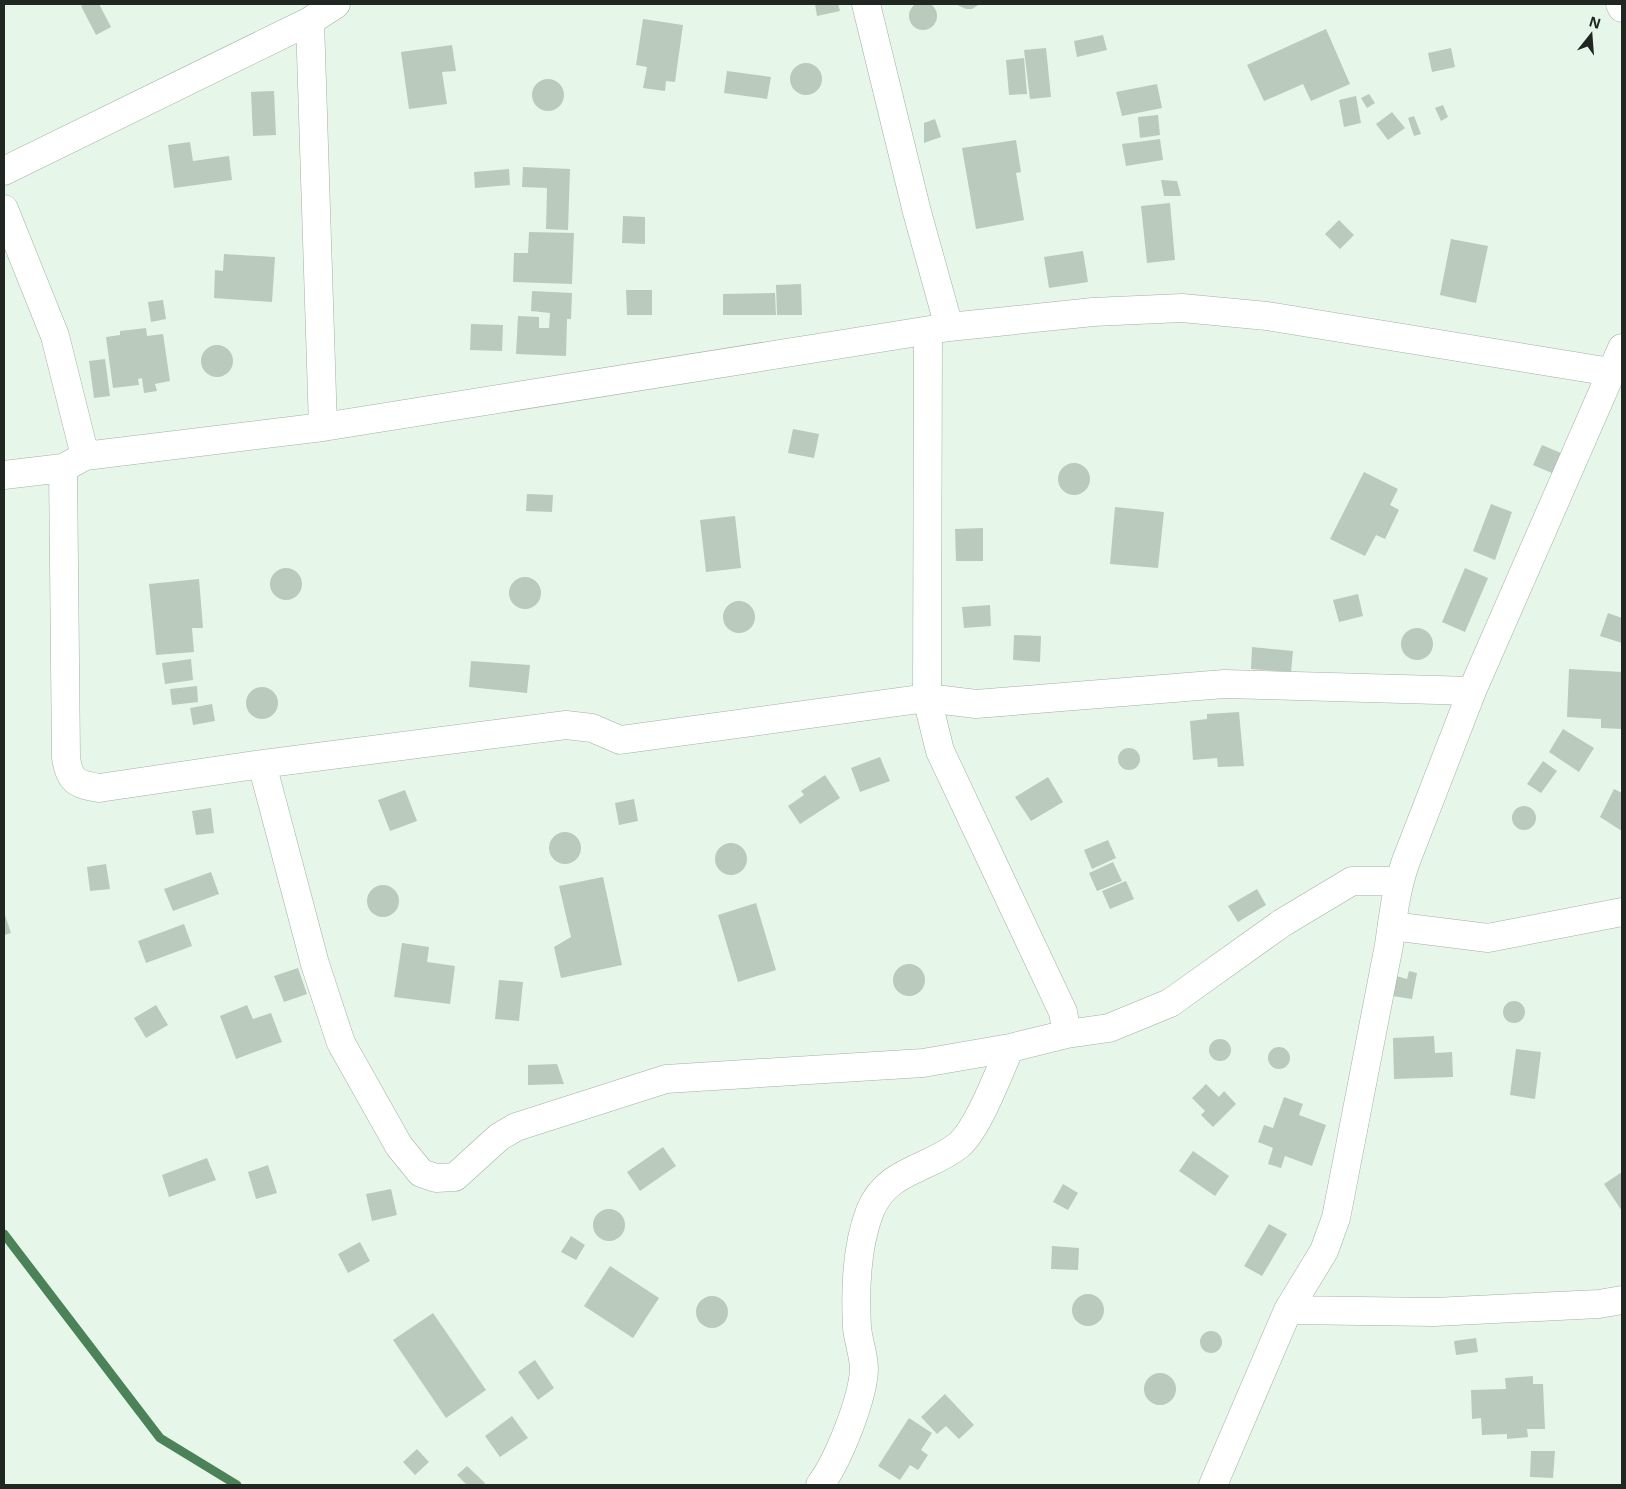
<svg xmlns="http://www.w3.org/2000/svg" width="1626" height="1489" viewBox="0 0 1626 1489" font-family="'Noto Sans',sans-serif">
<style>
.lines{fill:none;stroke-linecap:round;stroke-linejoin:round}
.stream{stroke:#4b8258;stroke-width:9}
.building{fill:#bacabd}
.street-casing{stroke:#a1b1a4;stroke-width:29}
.secondary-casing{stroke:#a1b1a4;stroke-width:29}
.street{stroke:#fff;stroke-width:28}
.secondary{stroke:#fff;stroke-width:28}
</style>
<rect width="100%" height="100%" fill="#e6f7e9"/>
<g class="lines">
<path class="stream" d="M4 1234 160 1438 237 1485"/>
</g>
<path class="building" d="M909 16a14 14 0 1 1 28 0a14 14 0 1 1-28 0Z
M85 4H99L111 27 96 35 81 6Z
M815 4H838L840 11 817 16Z
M955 4H980L972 9H966Z
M643 19 683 25 675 82 666 81 665 91 643 88 647 67 636 65Z
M1326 29 1350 84 1311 101 1303 84 1264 101 1247 65Z
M1103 35 1107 50 1077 57 1074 41Z
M452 45 456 71 442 72 447 104 409 109 401 52Z
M1046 48 1051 97 1030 99 1024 50Z
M1451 48 1455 67 1432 72 1428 53Z
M1024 58 1027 94 1009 95 1006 60Z
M790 79a16 16 0 1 1 32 0a16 16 0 1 1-32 0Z
M727 71 771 77 767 99 724 93Z
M532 95a16 16 0 1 1 32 0a16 16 0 1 1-32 0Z
M1157 84 1162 108 1122 116 1116 92Z
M274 91 276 135 253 136 251 92Z
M1369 94 1375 103 1367 108 1361 98Z
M1356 96 1361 123 1344 127 1339 100Z
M1443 105 1448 117 1441 121 1435 108Z
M1392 112 1405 128 1388 140 1376 124Z
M1158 115 1160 135 1140 138 1138 117Z
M1414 116 1421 134 1414 136 1408 118Z
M935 119 941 137 924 143V123Z
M1160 139 1163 160 1126 166 1122 144Z
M1016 140 1021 172 1016 173 1024 220 976 229 962 148Z
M190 142 193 161 229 156 232 180 174 188 168 145Z
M523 167 570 169 568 230 546 229 547 188 522 187Z
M509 169 510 185 475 188 474 172Z
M1161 180 1177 181 1181 196H1164Z
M1170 203 1175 260 1147 263 1141 206Z
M623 216 645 217V244L622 243Z
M1339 220 1354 235 1340 249 1325 234Z
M529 232 574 233 572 284 513 282 514 253H528Z
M1451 239 1488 246 1476 303 1440 295Z
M1083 251 1088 282 1049 288 1044 257Z
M224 254 275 257 272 302 214 298 215 270 223 271Z
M801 284 802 315H777L776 285Z
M626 290H652V315H627Z
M532 291 572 293 571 319H567L566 356 516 354 518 316 539 317V328H549L550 313 531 311Z
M775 293 776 315H723V294Z
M163 300 166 319 151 322 148 302Z
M471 324 503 325 502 351 470 350Z
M146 328 147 336 163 334 170 381 155 384 157 391 144 393 142 378 138 379 139 385 113 388 106 337 120 335V331Z
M201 361a16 16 0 1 1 32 0a16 16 0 1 1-32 0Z
M105 359 110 396 94 398 89 361Z
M793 429 819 434 814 458 788 453Z
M1542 445 1561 453 1552 473 1533 465Z
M1058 479a16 16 0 1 1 32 0a16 16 0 1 1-32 0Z
M1364 472 1398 489 1390 505 1399 510 1385 539 1376 535 1365 556 1330 539Z
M527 494 553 495 552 512 526 511Z
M1491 504 1512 512 1495 560 1473 551Z
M1115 507 1164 512 1158 568 1110 564Z
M735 516 741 568 706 572 700 520Z
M983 528V561H956L955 529Z
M270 584a16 16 0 1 1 32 0a16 16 0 1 1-32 0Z
M1465 568 1488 578 1465 632 1442 622Z
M509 593a16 16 0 1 1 32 0a16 16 0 1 1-32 0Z
M199 579 203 628H192L194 652 156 655 149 584Z
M1358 594 1363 616 1339 622 1333 600Z
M723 617a16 16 0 1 1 32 0a16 16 0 1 1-32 0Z
M990 605 991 626 964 628 962 607Z
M1608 613 1622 618V643L1600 636Z
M1401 644a16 16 0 1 1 32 0a16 16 0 1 1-32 0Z
M1014 635 1041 636 1040 662 1013 660Z
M1252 647 1293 651 1291 672 1251 669Z
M191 659 193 680 165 684 162 663Z
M471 661 530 665 527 693 469 687Z
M1569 669 1622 672V729L1601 728V719L1567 717Z
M197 686 198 702 172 705 170 689Z
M246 703a16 16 0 1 1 32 0a16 16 0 1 1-32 0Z
M212 704 215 721 193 725 190 708Z
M1239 712 1244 766 1218 767 1217 758 1193 760 1190 721 1207 719V714Z
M1563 729 1594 748 1579 772 1549 752Z
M1118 759a11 11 0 1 1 22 0a11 11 0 1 1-22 0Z
M880 757 890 781 860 792 851 768Z
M1543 761 1557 771 1541 793 1527 784Z
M825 775 840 798 800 824 788 806 804 795 801 791Z
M1048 777 1063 802 1031 821 1015 797Z
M1614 789 1622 793V831L1600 817Z
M405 790 417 821 390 831 378 800Z
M634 799 638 821 619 825 615 803Z
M1512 818a12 12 0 1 1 24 0a12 12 0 1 1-24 0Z
M211 808 214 833 196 835 192 811Z
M549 848a16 16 0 1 1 32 0a16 16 0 1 1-32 0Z
M1108 840 1116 858 1092 869 1084 850Z
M715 859a16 16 0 1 1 32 0a16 16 0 1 1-32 0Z
M1113 862 1122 881 1097 891 1089 873Z
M106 864 110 889 90 891 87 867Z
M211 872 219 894 173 911 164 889Z
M603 877 622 965 561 978 554 947 571 937 559 886Z
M1126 881 1134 899 1110 909 1102 891Z
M367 901a16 16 0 1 1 32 0a16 16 0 1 1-32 0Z
M1257 889 1266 905 1238 922 1228 906Z
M756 903 776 970 738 982 718 915Z
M4 912 11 933 4 935Z
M184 924 192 946 146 963 138 941Z
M402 943 429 947 427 962 455 966 450 1004 394 997Z
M893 980a16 16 0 1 1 32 0a16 16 0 1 1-32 0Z
M298 968 307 994 284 1002 274 976Z
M1409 971 1417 973 1412 999 1392 996 1396 976 1407 979Z
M499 980 523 982 519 1021 495 1019Z
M1503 1012a11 11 0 1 1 22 0a11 11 0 1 1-22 0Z
M156 1005 168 1025 146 1038 134 1018Z
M247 1005 253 1019 271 1013 282 1042 236 1059 220 1016Z
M1434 1036 1435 1053 1452 1052 1453 1077 1394 1079 1393 1038Z
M1209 1050a11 11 0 1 1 22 0a11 11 0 1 1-22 0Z
M1268 1058a11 11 0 1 1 22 0a11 11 0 1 1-22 0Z
M1516 1049 1541 1052 1535 1099 1510 1095Z
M557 1064 564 1084 528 1085V1065Z
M1206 1084 1219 1097 1224 1091 1236 1104 1213 1127 1201 1115 1205 1111 1192 1098Z
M1284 1097 1303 1104 1299 1115 1326 1125 1312 1166 1285 1156 1281 1168 1268 1164 1273 1148 1258 1142 1264 1125 1273 1128Z
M663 1147 676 1166 640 1191 627 1172Z
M1193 1151 1229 1176 1215 1196 1179 1171Z
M207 1158 216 1180 169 1197 162 1175Z
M268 1165 277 1193 256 1199 248 1172Z
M1622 1172V1211L1604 1184Z
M1063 1184 1078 1193 1068 1210 1053 1202Z
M391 1189 397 1215 372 1221 366 1194Z
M593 1225a16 16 0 1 1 32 0a16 16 0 1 1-32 0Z
M1269 1224 1287 1234 1262 1276 1244 1266Z
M571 1236 585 1245 576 1260 561 1252Z
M360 1242 370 1261 348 1273 338 1254Z
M1052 1246 1079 1248 1078 1270 1051 1269Z
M610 1266 659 1298 633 1338 584 1306Z
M1072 1310a16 16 0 1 1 32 0a16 16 0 1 1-32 0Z
M696 1312a16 16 0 1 1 32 0a16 16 0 1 1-32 0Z
M433 1313 486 1390 446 1418 393 1340Z
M1200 1342a11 11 0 1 1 22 0a11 11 0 1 1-22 0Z
M1476 1338 1478 1352 1456 1355 1454 1341Z
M535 1360 554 1388 538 1400 518 1372Z
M1144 1389a16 16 0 1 1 32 0a16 16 0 1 1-32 0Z
M1533 1376V1384H1543L1545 1429H1527L1528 1437 1507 1439V1434L1482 1435 1481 1418 1472 1419 1471 1390 1506 1389 1505 1378Z
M945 1394 974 1425 959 1439 946 1426 937 1434 921 1417Z
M512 1416 528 1438 500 1457 485 1436Z
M909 1418 932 1433 921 1450 928 1455 918 1470 910 1465 900 1480 878 1466Z
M417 1449 429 1462 415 1475 403 1462Z
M1531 1451H1555L1553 1478 1530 1477Z
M467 1466 485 1483 483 1485H467L457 1475Z"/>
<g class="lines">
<defs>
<path id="street" d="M866 4 917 212 949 327
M310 21 323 427
M4 171 310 21 336 4
M4 209 55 336 85 456
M928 331 927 698 940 751 1063 1012 1067 1034 1109 1028 1170 1003 1282 923 1352 881H1399
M63 468 66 757C69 781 76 784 99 788L262 764 566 725 592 728 620 740 927 698 976 704 1224 684 1472 691
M4 475 63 468 85 456 323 427 949 327 1093 312 1182 308 1267 316 1611 372
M262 764 315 964 341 1043 399 1146 421 1173 436 1178 455 1177 499 1137 516 1127 666 1079 923 1063 1010 1048 1067 1034
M1392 926 1488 938 1622 912
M1288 1310 1434 1312 1599 1304 1622 1300
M820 1485C838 1461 863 1399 864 1369 864 1355 858 1341 857 1327 855 1290 856 1247 870 1211 887 1169 928 1170 959 1145 979 1127 998 1074 1010 1048
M1213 1485 1288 1310 1324 1251 1336 1218 1389 945C1393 916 1396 889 1406 861L1472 691 1622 348"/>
<path id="secondary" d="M1620 4 1622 8"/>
</defs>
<use href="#street" class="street-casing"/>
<use href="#secondary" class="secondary-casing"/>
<use href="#street" class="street"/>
<use href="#secondary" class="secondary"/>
</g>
<rect width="1626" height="1489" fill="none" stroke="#202621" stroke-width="10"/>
<g transform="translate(1591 35) rotate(17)" stroke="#e6f7e9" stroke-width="4" paint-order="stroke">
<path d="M0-4L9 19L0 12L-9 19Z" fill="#202621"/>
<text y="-8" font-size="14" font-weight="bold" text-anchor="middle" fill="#202621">N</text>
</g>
</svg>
